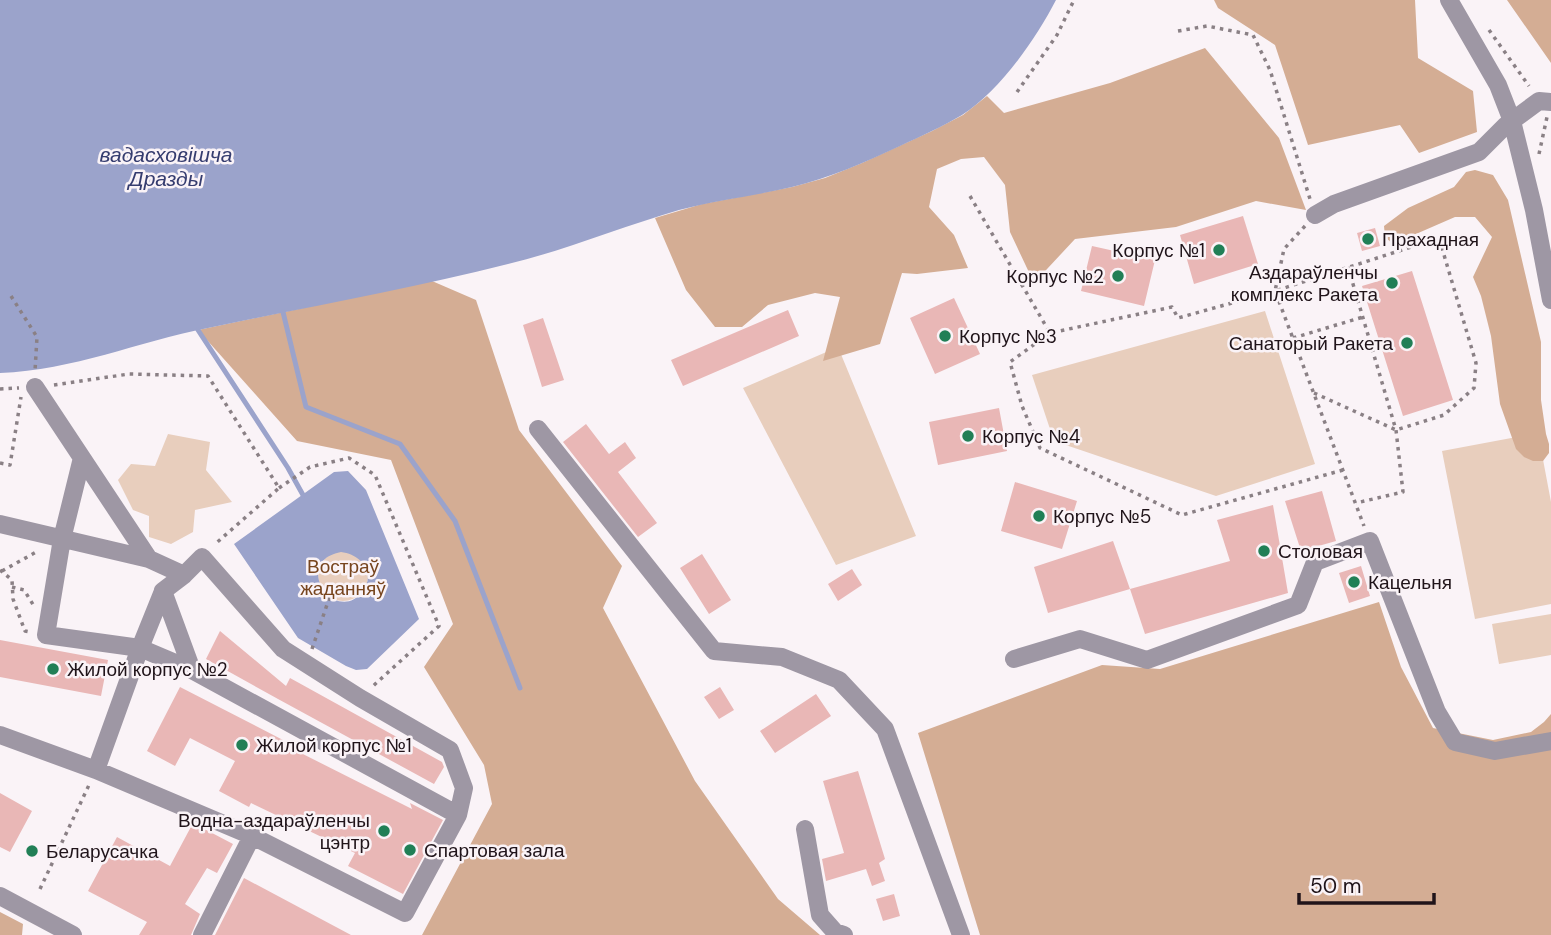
<svg xmlns="http://www.w3.org/2000/svg" width="1551" height="935" viewBox="0 0 1551 935" font-family="'DM Sans',sans-serif">
<style>
.green{fill:#e8cebd}
.forest{fill:#d4ad94}
.water{fill:#9ba3cb;fill-rule:evenodd}
.lines{fill:none;stroke-linecap:round;stroke-linejoin:round}
.stream{stroke:#9ba3cb;stroke-width:5}
.building{fill:#e9b7b6}
.path{stroke:#8a8085;stroke-width:3.5;stroke-dasharray:3.5 5;stroke-linecap:butt}
.minor{stroke:#9e97a4;stroke-width:18}
.poi-dot{fill:#217f56;stroke:#faf3f7;stroke-width:2.5}
.labels{text-anchor:middle;dominant-baseline:central;stroke-width:5;stroke-linejoin:round;paint-order:stroke}
.poi-label{font-size:19px;fill:#20141a;stroke:#faf3f7;text-anchor:start}
.park-label{font-size:19px;fill:#77451e;stroke:#faf3f7}
.water-label{font-size:21px;font-style:italic;fill:#353c6f;stroke:#faf3f7}
</style>
<rect width="100%" height="100%" fill="#faf3f7"/>
<path class="green" d="M1265 311 1315 464 1216 496 1054 441 1032 375Z
M838 347 916 536 836 565 743 388Z
M1538 433 1551 502V604L1475 619 1442 451Z
M168 434 210 442 206 470 232 502 195 510 193 532 171 544 149 537V516L133 510 118 480 131 464 155 466Z
M318 576a25 25 0 1 1 50 0a25 25 0 1 1-50 0Z
M1551 614V655L1499 664 1492 624Z"/>
<path class="forest" d="M1214 0H1415L1418 58 1473 91 1477 132 1419 153 1400 125 1308 145 1275 45 1218 8Z
M1507 0H1551V63Z
M1205 48 1279 138 1306 210 1256 201 1176 227 1075 239 1034 283 1010 232 1005 185 984 157 961 159 937 169 929 207 954 235 968 268 917 274 902 273 880 344 823 361 840 297 815 293 768 305 742 327H715L686 290 655 218 702 204 792 187 825 178 862 163 932 131 963 115 987 96 1004 113 1110 83Z
M1475 170 1493 175 1508 200 1541 342V400L1546 434 1549 444V453L1543 461H1533L1524 457 1516 449 1500 404 1491 336 1481 296 1473 277 1492 237 1475 217H1455L1393 244 1385 237 1384 226 1408 208 1454 187 1466 172Z
M432 281 476 300 519 430 622 566 603 608 695 781 778 899 820 935H422L492 804 484 765 424 667 453 624 391 460 297 441 198 330Z
M1379 602 1401 667 1433 728 1493 740 1531 732 1544 722 1551 714V935H980L918 733 1102 665 1160 669Z
M0 912 23 924 22 935H0Z"/>
<path class="water" d="M0 0H1056C1036 39 999 92 962 115 942 127 921 136 900 146 865 162 830 178 792 187 754 196 716 200 679 210 621 227 566 250 508 264 409 289 308 307 208 328 137 342 74 370 0 373Z
M348 471 366 490 419 619 367 669 356 670 346 666 298 638 234 544 334 472ZM341 552C361 554 376 573 363 591 336 627 290 562 341 552Z"/>
<g class="lines">
<path class="stream" d="M283 312 306 407 400 444 455 521 520 688
M198 330 288 468 303 495"/>
</g>
<path class="building" d="M1243 216 1258 264 1194 284 1180 235Z
M1375 228 1380 246 1362 251 1357 233Z
M1092 246 1155 260 1144 306 1081 291Z
M1412 271 1453 400 1403 416 1362 286Z
M954 298 980 354 935 374 910 318Z
M788 310 799 336 683 386 671 360Z
M543 318 564 380 542 387 523 325Z
M999 408 1007 451 938 465 929 422Z
M586 424 609 454 625 442 636 458 618 472 657 523 638 537 563 442Z
M1015 482 1077 501 1062 549 1001 531Z
M1322 491 1336 541 1301 551 1285 501Z
M1273 505 1288 593 1145 634 1130 589 1230 561 1217 520Z
M1113 541 1130 589 1048 613 1034 567Z
M702 554 731 600 709 614 680 568Z
M1361 566 1370 596 1349 603 1339 573Z
M852 569 862 585 838 601 828 584Z
M220 631 286 686 290 678 442 762 444 767 434 784 278 699 206 659Z
M0 640 108 660 101 696 0 677Z
M180 687 283 740 281 743 412 809 410 803 443 820 403 894 348 866 355 853 251 803 249 807 219 791 235 761 190 738 175 766 147 751Z
M720 687 734 710 719 719 704 697Z
M816 694 831 716 775 753 760 731Z
M858 771 885 859 879 863 885 881 872 886 866 869 826 881 822 859 844 853 823 781Z
M0 793 32 811 10 852 0 847Z
M193 823 233 844 217 873 207 868 185 904 200 914 191 935H139L147 922 88 891 117 837 170 866Z
M244 878 351 935H215Z
M894 894 900 916 883 921 876 899Z"/>
<g class="lines">
<path class="path" d="M1489 30 1529 86
M1178 31 1207 26 1253 35 1270 70 1310 199
M1017 92 1057 35 1074 0
M1539 154 1547 117
M970 196 1050 333
M1305 226 1284 249 1275 291 1364 526
M1348 267 1396 430 1403 492 1356 503
M11 296 37 337 35 371
M1293 338 1363 317
M54 385 129 374 208 376 279 488 214 545
M0 389 19 388
M1314 393 1396 430 1444 415 1474 388 1476 363 1439 238
M0 463 10 465 21 397
M1343 470 1182 515 1040 448 1022 406 1010 362 1050 333 1172 307 1178 318 1275 291 1439 238 1467 239
M279 488 310 467 349 458 375 475 439 626 373 686
M0 570 12 580 13 599 25 631 30 632
M2 571 38 551
M12 587 24 590 34 606
M312 649 334 584
M40 889 89 785"/>
<path class="minor" d="M1449 0 1498 85 1512 121 1534 210 1551 300
M1315 215 1334 204 1479 152 1505 126 1539 101 1551 102
M35 387 149 559
M538 429 714 651 782 657 839 680 885 729 961 935
M82 458 62 539 46 635 140 648 192 670
M0 524 149 559 184 575
M202 557 283 649 360 698 450 750 464 788 458 815 192 670 163 591 184 575Z
M1014 659 1080 639 1147 660 1298 605 1315 562 1370 541 1437 712 1455 742 1495 751 1551 741
M0 735 96 770 252 836 405 913 458 815
M96 770 140 648 163 591
M805 829 820 915 835 932 844 935
M0 896 73 935
M202 935 252 836"/>
</g>
<g class="poi-dot">
<circle cx="1368" cy="239" r="7"/>
<circle cx="1219" cy="250" r="7"/>
<circle cx="1118" cy="276" r="7"/>
<circle cx="1392" cy="283" r="7"/>
<circle cx="945" cy="336" r="7"/>
<circle cx="1407" cy="343" r="7"/>
<circle cx="968" cy="436" r="7"/>
<circle cx="1039" cy="516" r="7"/>
<circle cx="1264" cy="551" r="7"/>
<circle cx="1354" cy="582" r="7"/>
<circle cx="53" cy="669" r="7"/>
<circle cx="242" cy="745" r="7"/>
<circle cx="384" cy="831" r="7"/>
<circle cx="410" cy="850" r="7"/>
<circle cx="32" cy="851" r="7"/>
</g>
<g class="labels">
<g class="poi-label">
<text x="1382" y="239">Прахадная</text>
<text x="1205" y="250" text-anchor="end">Корпус №1</text>
<text x="1378" y="272" text-anchor="end">Аздараўленчы<tspan x="1378" dy="22">комплекс Ракета</tspan></text>
<text x="1104" y="276" text-anchor="end">Корпус №2</text>
<text x="959" y="336">Корпус №3</text>
<text x="1393" y="343" text-anchor="end">Санаторый Ракета</text>
<text x="982" y="436">Корпус №4</text>
<text x="1053" y="516">Корпус №5</text>
<text x="1278" y="551">Столовая</text>
<text x="1368" y="582">Кацельня</text>
<text x="67" y="669">Жилой корпус №2</text>
<text x="256" y="745">Жилой корпус №1</text>
<text x="370" y="820" text-anchor="end">Водна-аздараўленчы<tspan x="370" dy="22">цэнтр</tspan></text>
<text x="424" y="850">Спартовая зала</text>
<text x="46" y="851">Беларусачка</text>
</g>
<g class="park-label">
<text x="343" y="566">Востраў<tspan x="343" dy="22">жаданняў</tspan></text>
</g>
<g class="water-label">
<text x="166" y="155">вадасховішча<tspan x="166" dy="24">Дразды</tspan></text>
</g>
</g>
<path d="M1299 893v10h135v-10" fill="none" stroke="#20141a" stroke-width="3.5"/>
<text x="1310" y="893" font-size="21" fill="#20141a" stroke="#faf3f7" stroke-width="5" paint-order="stroke">50 m</text>
</svg>
